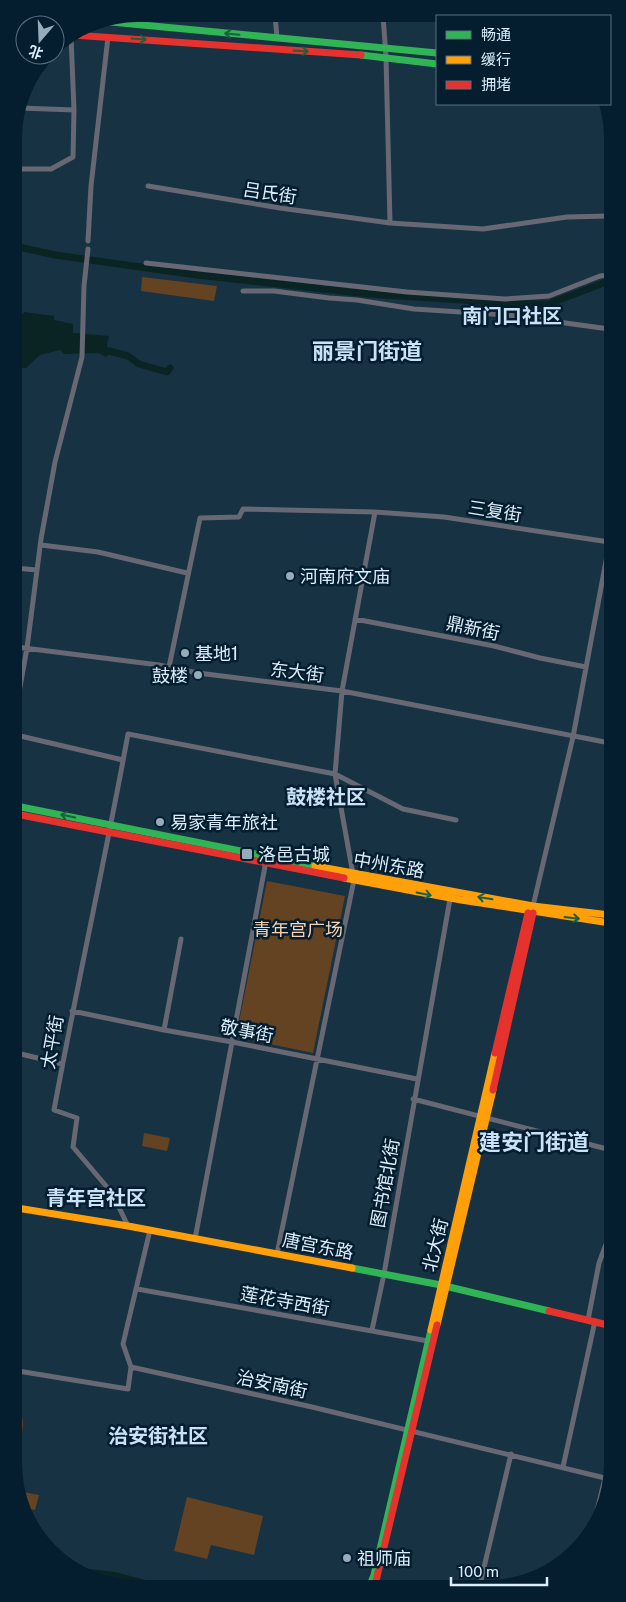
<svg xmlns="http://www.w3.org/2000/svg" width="626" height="1602" viewBox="0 0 626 1602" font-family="'Public Sans','Noto Sans SC',sans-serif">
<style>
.green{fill:#644322}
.water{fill:#092422}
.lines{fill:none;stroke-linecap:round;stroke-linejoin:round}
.canal{stroke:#092422;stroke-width:7}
.street{stroke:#676873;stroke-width:5}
.fast{stroke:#30b455;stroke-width:7}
.slow{stroke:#ff9f0a;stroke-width:7}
.jam{stroke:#e5322d;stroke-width:7}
.oneway{stroke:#186140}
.poi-dot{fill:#96acbb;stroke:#041d2f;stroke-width:2}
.labels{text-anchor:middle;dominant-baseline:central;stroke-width:5;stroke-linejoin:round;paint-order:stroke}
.street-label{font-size:18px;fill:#dbedfb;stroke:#041d2f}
.poi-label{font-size:18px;fill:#dbedfb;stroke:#041d2f;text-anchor:start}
.park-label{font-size:18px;fill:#fdd3af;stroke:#041d2f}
.quarter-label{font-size:20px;font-weight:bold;fill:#cae2f5;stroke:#041d2f}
.district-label{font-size:22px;font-weight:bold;fill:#cae2f5;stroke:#041d2f}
</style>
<rect width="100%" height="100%" fill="#163243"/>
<path class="green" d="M142 277 217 286 214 301 141 291Z
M267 881 345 896 313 1053 236 1037Z
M144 1133 170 1138 167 1151 142 1146Z
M18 1404C25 1419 24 1431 18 1446Z
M18 1491 39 1495 35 1510 25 1508 18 1495Z
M187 1497 263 1516 254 1555 211 1545 207 1559 174 1551Z"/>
<path class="water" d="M24 312 54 316V320L73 324V333L109 336 107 345 109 354 106 357 98 353 64 354 60 350 40 355 26 368H18C12 355 14 323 24 312Z
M80 1568 115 1572 168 1586H123L109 1583Z"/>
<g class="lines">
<path class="canal" d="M14 246 55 255 197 275 368 294 528 304H548L609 281
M109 351 128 356 139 364 167 372 170 368"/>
<path class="street" d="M275 15 277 38
M383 15 386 57 390 223
M20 108 74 110
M14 169H51L73 157 74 110 71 36
M148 186 280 208 390 223 483 229 567 217 608 216
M88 241 91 186 108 37
M146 263 407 292 505 299 549 296 600 276 609 275
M243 291H274L329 298 357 300 414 309 507 315 609 329
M41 545 98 552 187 573
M15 568 37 570
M355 619 494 646 540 658 586 667
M16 647 159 665 198 673 342 691 610 743
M169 667 200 518 239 517 243 509 375 512 444 517 609 542
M16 709 27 648 41 539 55 462 82 357 84 286 88 249
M16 735 123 760
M533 906 573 737 609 545
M72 1011 164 1030 232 1042 417 1079
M164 1030 181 939
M17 1053 62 1064
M413 1099 611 1150
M128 1226 112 1193 73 1147 77 1118 54 1110C77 985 105 860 128 734L335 774 403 809 456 820
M195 1239 266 861
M277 1254 354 880 335 774 342 691 375 512
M137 1289 428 1341
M588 1320 599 1263 611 1231
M372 1330 384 1274 450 899
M131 1367 312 1407 609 1479
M18 1371 128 1389 131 1367 123 1344 150 1230
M563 1467 595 1321
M596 1515 605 1478
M480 1584 511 1454"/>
<path class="fast" d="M100 21 437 53
M361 55 437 64
M16 806 315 866
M352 1268 441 1285 549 1311
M370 1585 374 1575 431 1330"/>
<path class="slow" d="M315 866 533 906 610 915
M344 878 461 900 610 923
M17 1208 128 1226 352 1268
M437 1325 493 1090
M431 1330 495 1053"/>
<path class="jam" d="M73 35 361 55
M16 814 344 878
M495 1053 528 913
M493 1090 533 913
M549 1311 612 1326
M375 1585 437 1325"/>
</g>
<defs><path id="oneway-shaft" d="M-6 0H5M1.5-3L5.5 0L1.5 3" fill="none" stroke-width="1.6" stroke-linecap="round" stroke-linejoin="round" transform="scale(1.25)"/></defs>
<g class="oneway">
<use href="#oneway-shaft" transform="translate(232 34) rotate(-175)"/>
<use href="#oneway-shaft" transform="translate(139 39) rotate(4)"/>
<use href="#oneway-shaft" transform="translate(301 51) rotate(4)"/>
<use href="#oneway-shaft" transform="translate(68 816) rotate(-169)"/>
<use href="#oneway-shaft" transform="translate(424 894) rotate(11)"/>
<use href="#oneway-shaft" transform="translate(485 898) rotate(-170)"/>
<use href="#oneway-shaft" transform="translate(572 918) rotate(7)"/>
</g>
<g class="poi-dot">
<circle cx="290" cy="576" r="5"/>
<circle cx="185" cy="653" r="5"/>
<circle cx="198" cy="675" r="5"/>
<circle cx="160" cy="822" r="5"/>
<rect x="241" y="848" width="12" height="12" rx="2.5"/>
<circle cx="347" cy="1558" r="5"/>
</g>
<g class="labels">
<g class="street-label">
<text transform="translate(270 193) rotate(9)">吕氏街</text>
<text transform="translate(495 511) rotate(9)">三复街</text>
<text transform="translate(473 628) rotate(12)">鼎新街</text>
<text transform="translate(297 672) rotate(7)">东大街</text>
<text transform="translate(389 865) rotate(10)">中州东路</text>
<text transform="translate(247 1031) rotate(11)">敬事街</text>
<text transform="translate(52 1042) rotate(-80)">太平街</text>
<text transform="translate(385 1183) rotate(-80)">图书馆北街</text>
<text transform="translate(435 1245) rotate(-76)">北大街</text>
<text transform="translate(318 1246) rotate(11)">唐宫东路</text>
<text transform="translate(285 1301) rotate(10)">莲花寺西街</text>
<text transform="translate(272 1384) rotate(12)">治安南街</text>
</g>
<g class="poi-label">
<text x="300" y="576">河南府文庙</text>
<text x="195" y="653">基地1</text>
<text x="188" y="675" text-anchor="end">鼓楼</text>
<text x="170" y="822">易家青年旅社</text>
<text x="258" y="854">洛邑古城</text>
<text x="357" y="1558">祖师庙</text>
</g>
<g class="park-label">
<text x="298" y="929">青年宫广场</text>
</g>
<g class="quarter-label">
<text x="512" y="316">南门口社区</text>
<text x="326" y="797">鼓楼社区</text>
<text x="96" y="1198">青年宫社区</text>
<text x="158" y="1436">治安街社区</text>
</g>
<g class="district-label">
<text x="367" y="351">丽景门街道</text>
<text x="534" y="1142">建安门街道</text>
</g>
</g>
<path d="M0 0H626V1602H0ZM138 22H488A116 116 0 0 1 604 138V1464A116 116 0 0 1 488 1580H138A116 116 0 0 1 22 1464V138A116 116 0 0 1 138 22Z" fill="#041d2f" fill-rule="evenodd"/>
<rect x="436" y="15" width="175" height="90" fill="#041d2f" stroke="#5a7081"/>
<rect x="446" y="31" width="25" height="8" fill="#30b455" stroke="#5a7081"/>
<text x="481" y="40" font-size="15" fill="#dbedfb">畅通</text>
<rect x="446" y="56" width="25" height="8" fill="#ff9f0a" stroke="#5a7081"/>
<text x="481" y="65" font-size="15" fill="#dbedfb">缓行</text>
<rect x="446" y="81" width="25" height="8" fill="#e5322d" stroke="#5a7081"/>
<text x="481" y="90" font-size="15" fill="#dbedfb">拥堵</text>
<g transform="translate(40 40) rotate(199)"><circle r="24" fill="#041d2f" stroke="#5a7081"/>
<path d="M0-4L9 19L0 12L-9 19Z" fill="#96acbb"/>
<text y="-8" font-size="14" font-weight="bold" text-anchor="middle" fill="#dbedfb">北</text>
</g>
<path d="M451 1577v8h96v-8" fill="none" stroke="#dbedfb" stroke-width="2.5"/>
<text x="458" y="1577" font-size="15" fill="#dbedfb" stroke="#041d2f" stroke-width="4" paint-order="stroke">100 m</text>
</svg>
